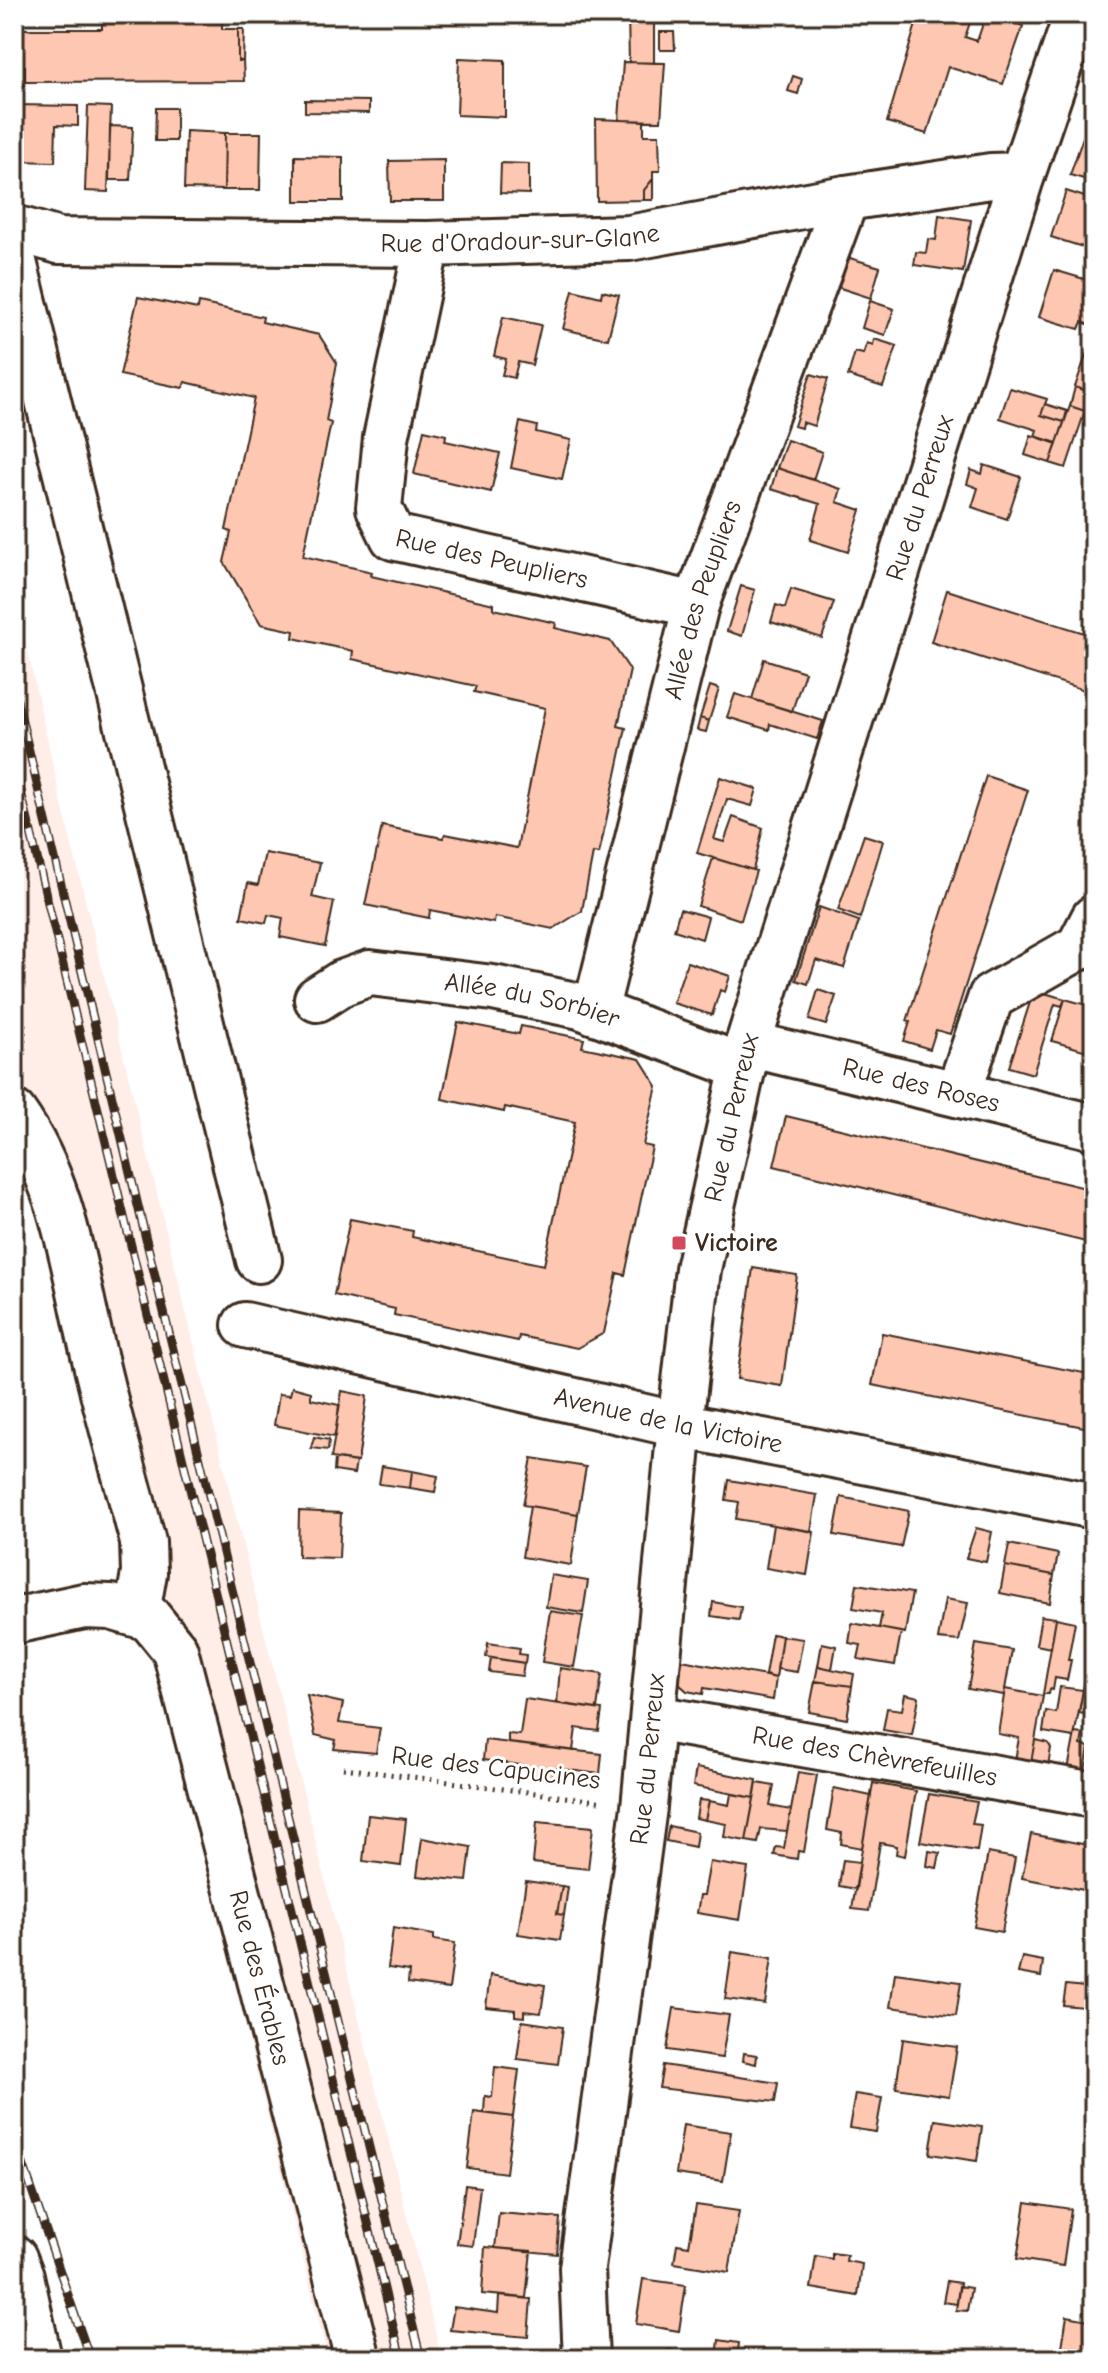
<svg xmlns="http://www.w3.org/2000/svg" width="1108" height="2373" viewBox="0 0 1108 2373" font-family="'Comic Neue',sans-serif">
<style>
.built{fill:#ffeee8}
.building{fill:#fec7b2;stroke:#3b2a1e;stroke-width:2;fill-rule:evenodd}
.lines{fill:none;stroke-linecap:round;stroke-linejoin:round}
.minor-casing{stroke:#3b2a1e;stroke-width:50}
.path{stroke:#3b2a1e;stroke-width:5;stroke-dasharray:2 6;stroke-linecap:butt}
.minor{stroke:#fff;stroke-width:44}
.rail-casing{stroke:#3b2a1e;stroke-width:9}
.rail{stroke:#fff;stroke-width:6;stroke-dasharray:18;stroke-linecap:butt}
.poi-dot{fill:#d1495b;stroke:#fff;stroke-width:3}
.labels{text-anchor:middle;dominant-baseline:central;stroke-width:6;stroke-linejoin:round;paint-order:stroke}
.street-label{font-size:26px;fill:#3b2a1e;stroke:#fff}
.poi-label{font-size:26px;font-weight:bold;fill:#3b2a1e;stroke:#fff;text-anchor:start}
</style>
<rect width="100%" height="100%" fill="#fff"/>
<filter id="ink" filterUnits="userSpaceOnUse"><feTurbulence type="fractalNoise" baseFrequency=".0125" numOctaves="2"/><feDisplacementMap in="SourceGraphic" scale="16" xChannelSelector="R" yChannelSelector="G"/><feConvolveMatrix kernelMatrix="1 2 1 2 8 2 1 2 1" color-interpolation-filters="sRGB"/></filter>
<g filter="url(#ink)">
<path class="built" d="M14 589 60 796 442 2359H328L14 1095Z"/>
<path class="building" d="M102 14H222V29H238V61H243L244 81 25 82V66H14V29H102Z
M628 14H654V63L629 62Z
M919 14H991L1023 26 1003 84 948 67 927 134 887 122ZM973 14 985 18 977 41 965 37Z
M238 29H244L243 61H238Z
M660 32H674L675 50H660Z
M459 58 505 60V117L457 115Z
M623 62 665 63 661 121 619 120Z
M793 76 802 79 798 94 788 91Z
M305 100 369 101V113L305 112Z
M16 105 78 106V126L56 125 55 162 15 161Z
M88 106 111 107 108 192 85 191Z
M156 108H176V141H155Z
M1092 111H1094V182L1070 175Z
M596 119 644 121V135H659L660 171H653V179L644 190V200L597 201Z
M110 126 133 127 130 180H109Z
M186 131 225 133 224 190 184 189Z
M225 133H261L260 190H224Z
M295 156 343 157V201H295Z
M444 160V201H390L389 161Z
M501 163 529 164V194L500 193Z
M653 179V200H644V190Z
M1066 191 1094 200V233L1089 249 1051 237Z
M939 215 971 220 963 272 914 265 916 252 926 253 928 239 936 240Z
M843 256 880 267 871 298 834 286Z
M1054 270 1094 282 1088 302 1094 304V326L1082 322 1079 329 1039 317Z
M573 290 601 297 602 291 619 295 608 339 563 329Z
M138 297 198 309 199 303 263 317 262 322 319 335 337 363 326 421 331 423 303 556 372 572 371 576 494 604V609L556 623 555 628 610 641 630 670 618 726 626 728 599 854 593 853 582 911 553 929 495 917 494 923 430 910 429 918 365 905 382 826 443 838 445 834 517 848 545 708 474 692 476 686 352 659 353 651 293 638 294 631 261 624 224 562 231 532 226 530 254 398 185 382 183 388 120 375Z
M870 301 894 309 885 335 862 328Z
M503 317 541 325 532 365 518 362 514 378 502 375 506 359 494 356Z
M1094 332V390L1093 393 1075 387Z
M874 339 897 346 883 387 848 376 855 352 863 354 867 343 873 345Z
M811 374 828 379 814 426 802 422 801 428 794 426Z
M1075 387 1091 392 1085 411 1070 406Z
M1010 388 1047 399 1041 415 1064 422 1057 443 1035 436 1037 430 1000 418Z
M1045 404 1067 411 1064 422 1041 415Z
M1070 406 1085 411 1066 468 1050 463Z
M520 422 537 426 536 432 571 440 562 479 511 468Z
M424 430 446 435 445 441 500 453 491 492 414 474Z
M1031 435 1057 444 1050 463 1025 455Z
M787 440 822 452 813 480 777 468Z
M984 465 1021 477 1007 519 972 507 978 488 967 484 971 470 982 474Z
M777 468 841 489 837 502 861 510 848 552 810 540 820 504 771 489Z
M741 586 755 590 742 636 727 631Z
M791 589 834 602 822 638 771 622 776 605 785 608Z
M947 590 1094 636V693L931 642Z
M764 659 805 672 792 711 752 699Z
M710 686 719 689 709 721 700 718Z
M735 694 823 721 817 739 770 724 769 730 727 717Z
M700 718 709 721 706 732 697 730Z
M986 776 1028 790 950 1034 936 1030 930 1049 904 1041 910 1022 907 1021Z
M720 777 757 789 752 806 727 799 714 839 724 842 733 817 763 828 753 870 697 853Z
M864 835 883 841 860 918 838 910Z
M265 853 320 863 312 897 334 902 325 946 280 937 283 918 268 915 266 923 241 918 248 883 258 885Z
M713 858 756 871 741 920 698 906Z
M819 907 859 921 844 968 816 960 808 984 796 980Z
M680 909 708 917 702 939 674 930Z
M687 962 730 976 725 992 720 990 712 1015 673 1003Z
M818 990 836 996 826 1025 809 1020Z
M1034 990 1065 999 1062 1006 1055 1004 1033 1074 1009 1067Z
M1065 999 1094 1007V1053L1052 1041Z
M458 1022 519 1034 521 1026 584 1039 582 1047 640 1059 657 1086 643 1145 652 1147 625 1275 617 1273 604 1333 577 1348 519 1336 518 1341 394 1315 395 1309 334 1295 350 1219 413 1231 412 1237 544 1265 575 1122 505 1107 504 1112 442 1099Z
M786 1116 1094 1190V1244L774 1166Z
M753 1268 797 1275 782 1386 737 1379Z
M882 1333 1094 1375V1429L872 1385Z
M292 1387 311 1392V1399L339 1405 335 1437 274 1425 279 1394 290 1395Z
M342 1391 367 1396 358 1462 331 1458Z
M314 1437 329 1440 328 1450 311 1448Z
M532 1458 586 1467 578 1514 523 1505Z
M335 1459 356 1462 354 1474 334 1471Z
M382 1466 412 1471 410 1488 379 1484Z
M412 1471 438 1476 435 1492 410 1488Z
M729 1480 817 1495 811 1531 736 1519 739 1502 726 1500Z
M841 1497 909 1511 901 1547 834 1535Z
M530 1506 578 1514 571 1565 522 1557Z
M299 1511 341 1513 339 1558 298 1557Z
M773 1525 814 1532 807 1575 766 1568Z
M976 1528 992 1532 986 1562 966 1558Z
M1009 1544 1058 1554 1054 1575 1005 1566Z
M1005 1566 1054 1575 1050 1603 1000 1593Z
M551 1575 588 1581 583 1613 546 1607Z
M1088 1581 1094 1582V1601L1084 1599Z
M857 1584 912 1593 905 1633 879 1628 882 1613 853 1608Z
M945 1599 968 1603 959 1641 938 1639Z
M713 1602 741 1607 739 1620 711 1616Z
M550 1611 583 1616 574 1667 542 1662Z
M1041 1616 1056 1618 1051 1648 1036 1645Z
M1056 1618 1075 1622 1068 1660H1071L1067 1680 1055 1678 1053 1690 1050 1689 1049 1694H1043Z
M852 1623 901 1632 895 1665 858 1659 861 1645 849 1643Z
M772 1634 782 1636 776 1678 765 1675Z
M782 1636 803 1639 797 1672 777 1669Z
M488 1643 520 1648 519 1654 526 1655 525 1663 486 1657Z
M822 1643 836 1646 832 1669 818 1666Z
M976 1644 1012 1650 1004 1695 968 1689Z
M491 1658 524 1663 522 1676 489 1672Z
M682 1660 776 1678 773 1700 704 1688 703 1694 687 1691 679 1684Z
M818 1666 854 1674 852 1686 815 1681Z
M560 1668 602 1674 597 1709 557 1703Z
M1086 1673 1094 1674V1716L1079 1713Z
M815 1681 852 1686 847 1719 809 1712Z
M1060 1687 1083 1690 1074 1737 1043 1732 1046 1711 1056 1713Z
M1005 1689 1043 1696 1030 1768 1014 1766 1019 1738 998 1734Z
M905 1694 919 1697 912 1735 883 1730 887 1708 902 1710Z
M307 1695 343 1703 339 1723 380 1728 376 1753 334 1749 336 1740 315 1735Z
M525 1699 602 1710 599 1731 576 1728 573 1751 508 1743V1734L520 1735Z
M1075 1733 1083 1734 1081 1745 1089 1747 1084 1778 1067 1775Z
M485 1740 602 1754 600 1774 553 1768 552 1778 528 1775 527 1766 483 1760Z
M1035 1740 1048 1743 1051 1748 1047 1772 1030 1768Z
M696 1768 757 1780 754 1798 693 1786Z
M798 1772 817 1775 804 1852 798 1851 797 1859 774 1855 776 1847 784 1848Z
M757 1783 774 1786 770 1806 791 1810 787 1831 761 1829 758 1843 746 1841Z
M873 1783 916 1791 905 1856 896 1854 897 1846 880 1843 869 1911 852 1909Z
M834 1788 871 1796 862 1848 841 1844 842 1833 827 1830Z
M731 1794 754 1798 746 1841 724 1837 726 1824 705 1820 709 1801 729 1805Z
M929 1794 977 1802 972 1824 981 1825 977 1851 920 1842Z
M699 1800 709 1801 705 1820 696 1818Z
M368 1815 406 1819 401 1866 363 1861Z
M537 1822 593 1827 588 1869 533 1863Z
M669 1826 697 1832 695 1847 666 1841Z
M1031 1834 1093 1846 1084 1890 1022 1878Z
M422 1838 471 1847 467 1881 417 1876Z
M1092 1849 1094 1850V1881L1086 1880Z
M929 1851 940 1853 937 1868 927 1866Z
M988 1853 1015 1858 1002 1932 974 1927Z
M843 1860 860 1862 856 1889 839 1886Z
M710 1862 748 1868 740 1920 697 1913 700 1895H704Z
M526 1881 562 1886 557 1914 564 1915 560 1940 518 1934Z
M562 1886 568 1887 564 1915 557 1914Z
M393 1928 434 1935V1940L455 1943 449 1989 408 1983 409 1971 388 1968Z
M732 1952 772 1958 765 2004 725 1999Z
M1022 1957 1043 1961 1041 1977 1018 1973Z
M895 1973 961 1982 956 2016 890 2007Z
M490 1975 545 1985 541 2013 524 2011V2017L515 2016V2010L486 2007Z
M1066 1985 1094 1988V2008L1063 2005Z
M674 2008 729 2015 722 2058 667 2050Z
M522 2021 563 2027 558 2064 517 2059Z
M903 2039 957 2047 949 2096 896 2088Z
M744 2053 757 2055 756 2064 743 2061Z
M663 2065 778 2083 775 2102 659 2088Z
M495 2067 519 2070 513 2117 484 2113 485 2096 492 2097Z
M855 2094 882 2098 876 2132 849 2128Z
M474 2112 513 2117 506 2173 467 2168Z
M935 2120 982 2127 977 2161 930 2154Z
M683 2125 731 2132 723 2181 676 2174Z
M465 2185 480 2187 473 2246 457 2244Z
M1026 2202 1071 2209 1063 2266 1017 2259Z
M696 2205 739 2211 729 2272 674 2263 677 2244 689 2246Z
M499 2213 560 2218 557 2254 495 2248Z
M485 2247 531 2251 526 2298 482 2294Z
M832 2253 847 2255 846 2261 862 2264 858 2296 811 2288 816 2256 832 2259Z
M643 2279 686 2285 679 2331 636 2324Z
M947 2281 960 2283 957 2304 943 2302Z
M959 2286 971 2288 967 2311 956 2310Z
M499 2296 531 2299 528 2337 450 2330 454 2307 498 2313Z
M1067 2316 1094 2321V2359H1060Z
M719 2340 739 2343 737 2359H667L668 2350 717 2357Z"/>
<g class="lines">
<defs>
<g id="minor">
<path id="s1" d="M14 228 59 241 427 244 629 238 846 198 991 176 1022 175"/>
<path id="s2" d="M427 244 386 438 379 508 393 537 696 605"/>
<path d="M14 262 259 1260"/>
<path id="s3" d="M317 999 342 983 370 973 493 988 580 1006 743 1067"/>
<path id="s4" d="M595 1012 696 605 846 198"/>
<path id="s5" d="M748 1044 1094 1127"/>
<path d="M958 1094 991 997 1079 947 1094 918"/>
<path d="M14 1113C66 1186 74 1274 95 1359 109 1421 127 1481 143 1542L144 1573 137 1613"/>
<path id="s6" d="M245 1325 675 1424 1094 1506"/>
<path id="s7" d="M14 1621 84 1606 111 1607 149 1618 175 1650 358 2359"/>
<path id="s8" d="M654 1718 1094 1795"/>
<path d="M14 2258 21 2276 39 2359"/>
<path id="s9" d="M586 2359 582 2268 644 1807 680 1425 698 1269 748 1044 1022 175 1077 14"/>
</g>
</defs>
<use href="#minor" class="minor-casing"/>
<path class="path" d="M14 977 24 1026 23 1075
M343 1768 604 1802"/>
<use href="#minor" class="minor"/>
<defs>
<path id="rail" d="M14 688 145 1235 421 2359
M14 763 401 2359
M14 2138 90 2359"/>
</defs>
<use href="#rail" class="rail-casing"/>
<use href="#rail" class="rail"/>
</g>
</g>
<rect class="poi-dot" x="671" y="1235" width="16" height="16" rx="4"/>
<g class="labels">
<g class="street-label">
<text stroke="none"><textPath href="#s1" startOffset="508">Rue d'Oradour-sur-Glane</textPath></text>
<text stroke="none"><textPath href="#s9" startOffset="1900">Rue du Perreux</textPath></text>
<text stroke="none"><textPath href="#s2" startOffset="402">Rue des Peupliers</textPath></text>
<text stroke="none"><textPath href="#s4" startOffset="426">Allée des Peupliers</textPath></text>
<text stroke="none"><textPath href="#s3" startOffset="224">Allée du Sorbier</textPath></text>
<text stroke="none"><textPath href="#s5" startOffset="178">Rue des Roses</textPath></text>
<text stroke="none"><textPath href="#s9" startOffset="1252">Rue du Perreux</textPath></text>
<text stroke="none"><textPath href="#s6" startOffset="434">Avenue de la Victoire</textPath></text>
<text stroke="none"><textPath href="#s8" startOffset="224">Rue des Chèvrefeuilles</textPath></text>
<text stroke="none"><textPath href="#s9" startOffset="604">Rue du Perreux</textPath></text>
<text transform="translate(496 1768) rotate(7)">Rue des Capucines</text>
<text stroke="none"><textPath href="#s7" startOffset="518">Rue des Érables</textPath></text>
</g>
<g class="poi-label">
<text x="695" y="1243">Victoire</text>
</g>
</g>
<rect width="1108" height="2373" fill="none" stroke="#fff" stroke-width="48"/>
<rect x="24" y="24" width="1060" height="2325" fill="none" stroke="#3b2a1e" stroke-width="3" filter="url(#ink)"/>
</svg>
